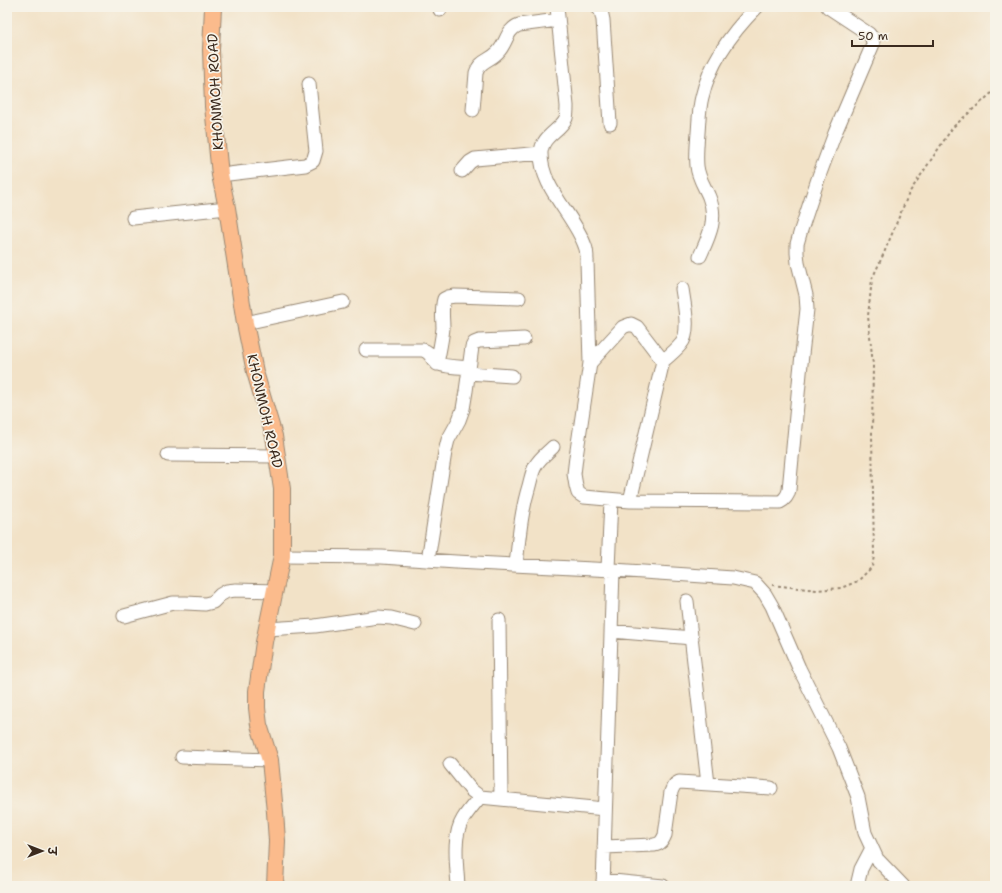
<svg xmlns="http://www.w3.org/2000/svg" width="1002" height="893" viewBox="0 0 1002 893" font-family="'Shantell Sans','Playpen Sans Deva',sans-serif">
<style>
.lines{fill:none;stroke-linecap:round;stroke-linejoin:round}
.minor-casing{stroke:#968672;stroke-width:15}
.major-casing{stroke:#968672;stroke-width:18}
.path{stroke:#968672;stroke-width:2;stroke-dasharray:3 3;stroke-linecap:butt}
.minor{stroke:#fff;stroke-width:13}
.major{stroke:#fbbb8c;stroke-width:16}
.labels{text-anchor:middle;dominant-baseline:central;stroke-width:3.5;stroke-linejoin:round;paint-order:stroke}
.street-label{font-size:14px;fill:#3b2a1e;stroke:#f7f3e8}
</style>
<rect width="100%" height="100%" fill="#f7f3e8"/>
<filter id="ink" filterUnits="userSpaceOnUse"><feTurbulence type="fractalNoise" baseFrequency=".025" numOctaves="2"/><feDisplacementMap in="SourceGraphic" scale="8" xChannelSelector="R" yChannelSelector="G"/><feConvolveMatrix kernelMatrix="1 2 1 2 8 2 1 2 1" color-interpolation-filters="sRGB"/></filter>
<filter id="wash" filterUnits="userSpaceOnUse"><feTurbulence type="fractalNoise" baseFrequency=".012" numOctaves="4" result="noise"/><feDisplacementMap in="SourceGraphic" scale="16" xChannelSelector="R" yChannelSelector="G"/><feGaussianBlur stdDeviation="0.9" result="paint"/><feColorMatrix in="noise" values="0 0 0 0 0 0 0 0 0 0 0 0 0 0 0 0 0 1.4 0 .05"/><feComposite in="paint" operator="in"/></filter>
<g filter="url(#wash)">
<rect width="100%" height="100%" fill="#f2e2c7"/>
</g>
<g filter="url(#ink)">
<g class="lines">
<defs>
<path id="minor" d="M440 7V10
M557 7 567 106C567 110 567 114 566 118 560 131 542 136 541 152 540 188 574 214 585 246 587 250 587 256 587 261L590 363
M597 7 601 11 603 20 610 123
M473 110 476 73C480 60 490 61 498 52 507 43 506 30 519 25L558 20
M462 171 470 162 475 159 541 153
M220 175 305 165 313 161 316 151 309 84
M133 218 227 208
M700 256C709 236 718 219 709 197 705 187 698 178 697 166 696 155 697 144 698 133 699 121 699 108 702 97 710 62 732 32 757 7
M682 289C684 303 691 333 681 344 676 350 669 356 663 361L637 327 631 324 623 327 590 363 576 457 574 474 576 486 578 493 584 497 630 501 780 502C786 499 788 495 789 490L800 373 807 309 806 295 798 263 797 253V244L801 230 819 176 835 133 873 44C873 39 872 37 869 34L828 7
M245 323 343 302
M366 350H423C433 353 430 359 437 363 443 367 461 367 469 368
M437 364C439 352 442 340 443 328 443 319 441 309 444 299L448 297 455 296 519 298
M468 373 512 376
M168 455 277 456
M630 501 663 361
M282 556 382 557 456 562 613 570 733 578 755 583 765 594 772 606 799 668 839 748 858 797 865 833 877 859 903 886
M428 560 445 452 448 440 459 420 463 409 466 391 472 347 474 343 479 341 524 339
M516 565C519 538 521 512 529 486 531 479 532 471 536 465 540 458 547 453 553 447
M608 569 611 500
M687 601 708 784
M124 616 173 603H186L205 604 213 602 220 595 227 591 236 590 275 591
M499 620 501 799
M267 629 315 626 378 617 391 618 415 624
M611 631 692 638
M182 757 270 760
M450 764 471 790 480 797 605 809
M604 847 654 845C660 844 662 842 665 835L671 792C673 787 674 784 679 782L771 788
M603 880 663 886
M458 886C457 867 452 836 463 819 468 811 474 804 480 797
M603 886 613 570
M857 886 861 869 872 848"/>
<path id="major" d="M213 7 211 50 213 106 217 145 220 175 227 208 245 323 255 372 274 436 282 489V556L264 642 257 691V708L259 725 270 760 275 812 277 841 275 886"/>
</defs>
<use href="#minor" class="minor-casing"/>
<use href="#major" class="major-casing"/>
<path class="path" d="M772 585 817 590 841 588 858 581 872 567 874 556 872 433 873 365 868 316 872 279 884 253 909 193 953 127 995 90"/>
<use href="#minor" class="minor"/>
<use href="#major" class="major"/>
</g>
</g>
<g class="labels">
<g class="street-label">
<text transform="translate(215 92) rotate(-93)">KHONMOH ROAD</text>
<text transform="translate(265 411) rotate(77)">KHONMOH ROAD</text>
</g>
</g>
<rect width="1002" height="893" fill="none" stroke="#f7f3e8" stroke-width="24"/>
<g transform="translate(42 851) rotate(90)" stroke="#f7f3e8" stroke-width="3" paint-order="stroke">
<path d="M0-3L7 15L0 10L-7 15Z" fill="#3b2a1e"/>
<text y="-6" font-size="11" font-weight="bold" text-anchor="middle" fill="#3b2a1e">उ</text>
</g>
<path d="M852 40v6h81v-6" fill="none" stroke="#3b2a1e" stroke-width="2"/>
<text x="858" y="40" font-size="12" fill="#3b2a1e" stroke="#f7f3e8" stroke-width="3" paint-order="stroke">50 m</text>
</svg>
